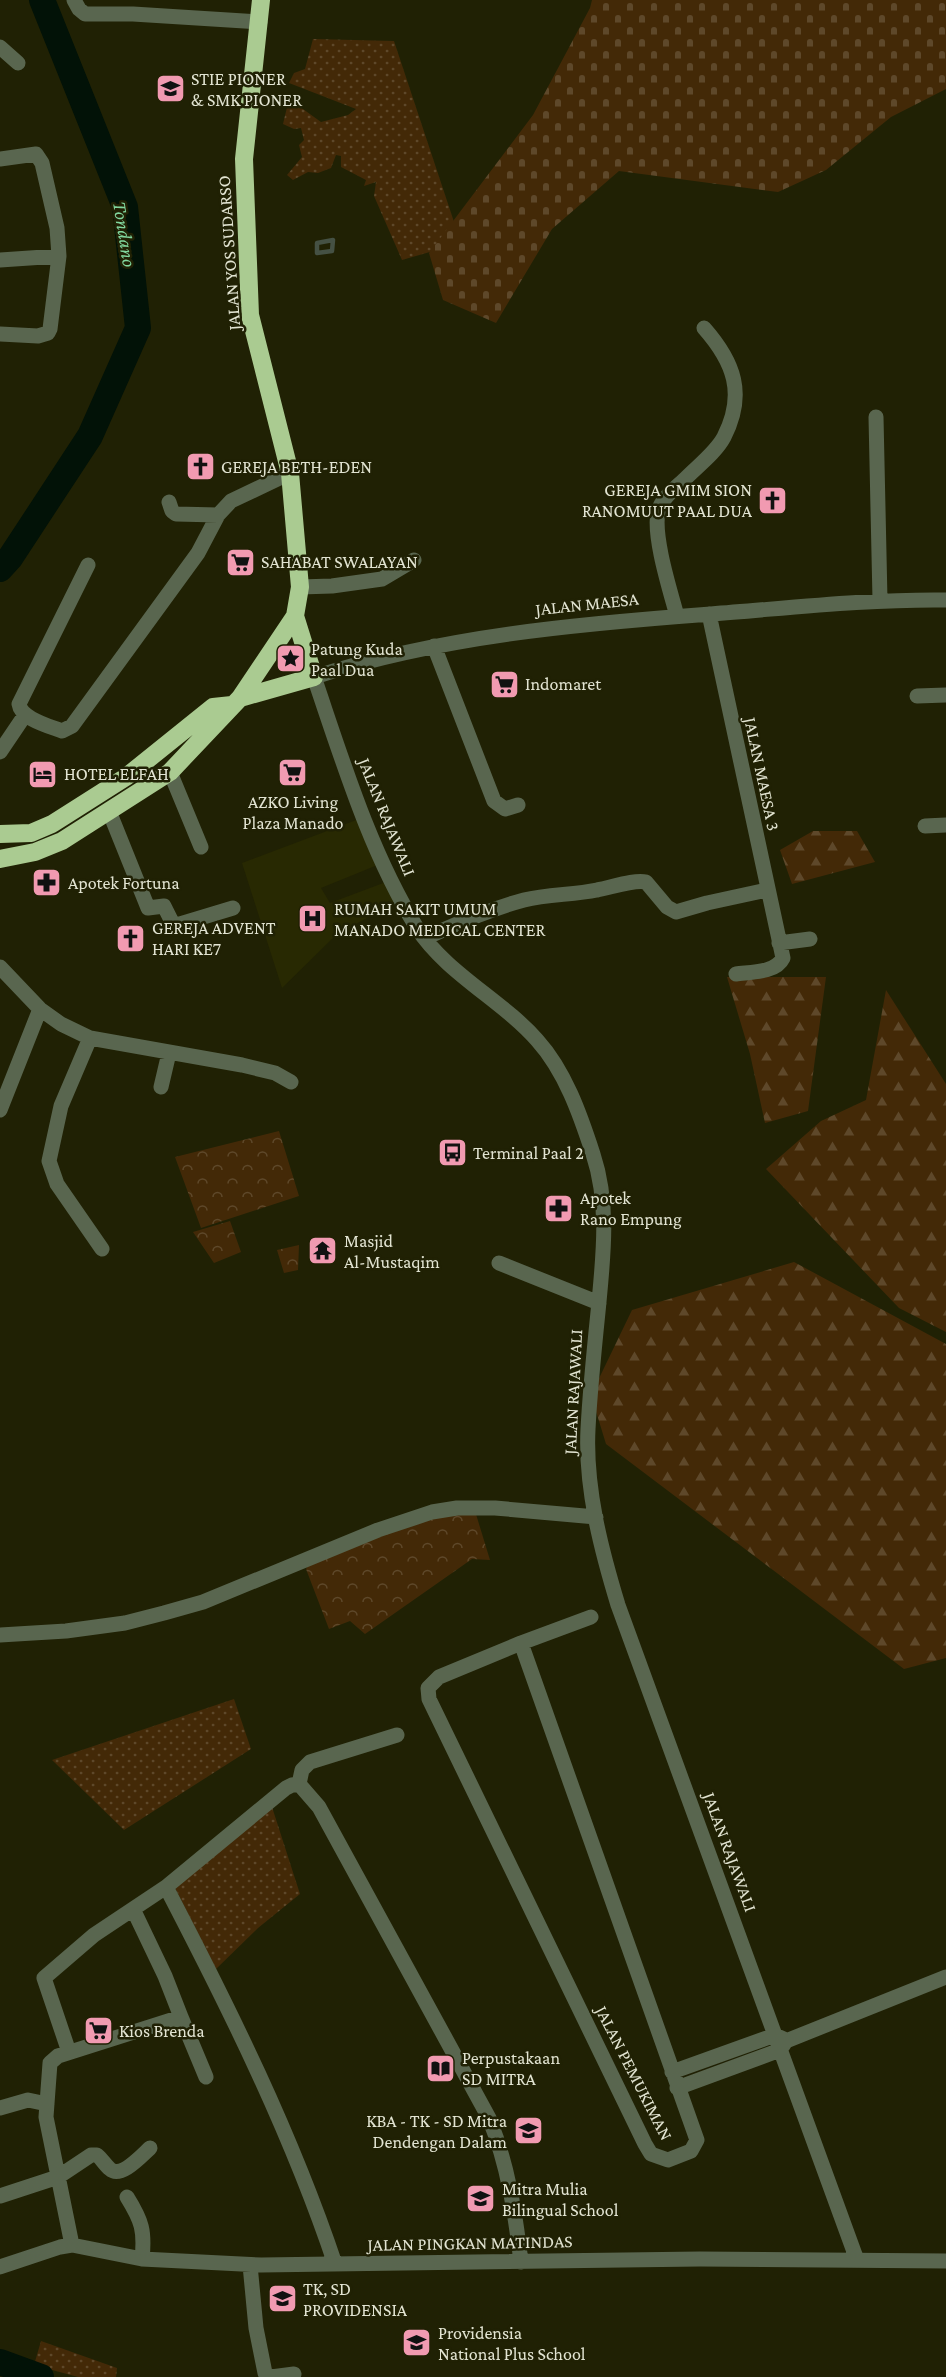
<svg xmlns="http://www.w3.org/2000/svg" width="946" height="2377" viewBox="0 0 946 2377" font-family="'Crimson Pro',serif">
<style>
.built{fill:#282902}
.grass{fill:url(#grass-dots)}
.forest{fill:url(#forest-firs)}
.cemetery{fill:url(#cemetery-stones)}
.park{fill:url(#park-crowns)}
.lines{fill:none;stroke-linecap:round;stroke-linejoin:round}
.stream{stroke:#455144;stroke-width:4.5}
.river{stroke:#021207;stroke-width:26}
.minor{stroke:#59664f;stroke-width:15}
.highway{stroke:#aacb91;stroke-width:18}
.labels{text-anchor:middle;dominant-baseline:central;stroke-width:5;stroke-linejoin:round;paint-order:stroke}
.poi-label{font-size:18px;fill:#e2e4d2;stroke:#202104;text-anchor:start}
.street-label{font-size:18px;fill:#e2e4d2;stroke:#202104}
.water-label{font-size:20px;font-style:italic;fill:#81d79e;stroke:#202104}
</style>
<defs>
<pattern id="grass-dots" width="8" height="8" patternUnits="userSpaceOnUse" patternTransform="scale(1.5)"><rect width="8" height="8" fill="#432907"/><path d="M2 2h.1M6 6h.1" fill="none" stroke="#5e482a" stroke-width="1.8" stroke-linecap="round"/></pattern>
<pattern id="forest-firs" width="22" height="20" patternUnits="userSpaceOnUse" patternTransform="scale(1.5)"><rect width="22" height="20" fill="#432907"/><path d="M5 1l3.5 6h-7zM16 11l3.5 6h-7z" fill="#5e482a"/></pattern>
<pattern id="cemetery-stones" width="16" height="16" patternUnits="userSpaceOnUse" patternTransform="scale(1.5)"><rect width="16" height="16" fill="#432907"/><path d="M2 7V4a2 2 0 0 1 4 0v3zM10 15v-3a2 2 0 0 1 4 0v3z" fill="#5e482a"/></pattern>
<pattern id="park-crowns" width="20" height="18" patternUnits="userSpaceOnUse" patternTransform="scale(1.5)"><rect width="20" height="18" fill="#432907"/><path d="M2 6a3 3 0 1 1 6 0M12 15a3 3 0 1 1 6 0" fill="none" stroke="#5e482a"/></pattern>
</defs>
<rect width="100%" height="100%" fill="#202104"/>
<path class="built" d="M359 819 380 864 321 888 330 903 386 882 396 902 336 935 282 988 242 863Z"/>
<path class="grass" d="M313 39 394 41 461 243 402 260 374 196 376 182 364 186 366 180 341 167V156L336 155 331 168 318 173 308 172 293 180 287 175 302 157 299 145 304 140 301 128 294 129 283 124 289 99 321 122 348 115 356 109 289 83 294 73 305 69Z
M234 1699 251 1749 124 1830 52 1760Z
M272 1807 300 1894 258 1928 216 1969 174 1886Z
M41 2341 117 2368 116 2377H78L34 2365Z"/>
<path class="forest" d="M813 831H857L875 862 792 884 780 850Z
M727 977H826L808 1111 765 1123 750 1054Z
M886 990 946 1084V1332L899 1308 766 1169 821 1121 866 1100Z
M794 1262 946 1344V1658L904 1669 606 1444 591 1395 632 1310Z"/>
<path class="cemetery" d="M592 0H946V89L891 117 826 170 778 192 619 171 552 229 496 323 443 300 429 253 533 115 590 8Z"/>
<path class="park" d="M279 1131 299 1196 201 1228 175 1157Z
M230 1221 241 1252 214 1263 193 1232Z
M299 1245 298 1270 284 1273 277 1250Z
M475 1511 490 1560 472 1559 365 1634 350 1621 329 1629 306 1569 310 1562 432 1515Z"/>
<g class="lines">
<path class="stream" d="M333 240 332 251 317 253V243Z"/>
<path class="river" d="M0 569 10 558 90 436 138 328 125 207 42 0
M0 2362 41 2377"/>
<path class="minor" d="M74 0 79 9 85 14H133L260 22
M0 47 18 63
M0 159 36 154 42 163 57 228 59 256 50 329 48 333 38 336 0 334
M0 260 59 256
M876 417 880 600
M169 502 172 511 176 514 218 515
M88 565 19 704C21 719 49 726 62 731L72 726 198 553 218 515 231 501 290 473
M300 587 332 586 382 579 414 560
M709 614 783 958C776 973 750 972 736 974
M677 616C670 590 653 537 658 512 661 498 677 487 687 477 699 465 716 452 724 437 746 394 734 362 704 328
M434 646 494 801 505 809 518 805
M917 696 946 695
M0 752 25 715
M170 772 201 847
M109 811 148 908 164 906 173 924H180L233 908
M925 826 946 825
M425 938C457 924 490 909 524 900 548 894 573 895 597 890 610 888 634 879 646 882L667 907 676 912 707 903 767 890
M779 943 810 939
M0 967 40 1009 61 1024 90 1038 242 1065 275 1073 291 1082
M90 1038 61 1106 49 1161 57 1184 102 1249
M161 1087 169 1053
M0 1110 40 1009
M499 1263 599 1303
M0 1635 66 1631 125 1623 164 1613 203 1602 378 1530 432 1512 457 1508H495L596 1517
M521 1643 697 2140 691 2151 668 2160 651 2154 645 2144 429 1699 428 1688 439 1677Z
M521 1643 591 1617
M299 1784 302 1770 310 1762 397 1735
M166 1887C230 2010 291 2133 335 2264
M181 2017 206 2077
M69 2052 44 1978 94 1935 133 1909
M672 2072 775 2035 784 2039
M677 2088 780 2050 786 2041 946 1977
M0 2108 28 2100 47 2104
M0 2196 58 2177 91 2155H97C102 2159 105 2165 110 2169 121 2179 142 2155 150 2148
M127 2197C142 2221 145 2231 142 2259
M72 2245 46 2117 50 2063 58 2056 181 2017 165 1976 133 1909 166 1887 286 1788 292 1785 299 1784 319 1807 489 2118C508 2165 515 2212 521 2262
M857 2260 618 1605C601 1549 585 1488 588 1429 590 1390 594 1351 598 1312 603 1259 610 1205 593 1154 580 1114 565 1071 537 1040 503 1001 446 973 417 928 370 852 343 762 314 677 442 636 577 624 711 614 790 608 867 599 946 600
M250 2265 256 2328 265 2373 271 2377 294 2374
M0 2267 60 2247 72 2245 142 2259 261 2265 700 2259 946 2261"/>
<path class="highway" d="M240 698 314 677 295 616
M0 834 31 833 52 824 126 777 213 707 232 705
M0 859 35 852 62 841 170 772 240 698 295 616 300 587 290 473 250 315 244 159 261 0"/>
</g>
<defs>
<symbol id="university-square" viewBox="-11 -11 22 22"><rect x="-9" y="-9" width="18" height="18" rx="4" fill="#f19ab1" stroke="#202104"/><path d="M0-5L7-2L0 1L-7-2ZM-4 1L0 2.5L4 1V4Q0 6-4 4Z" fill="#111"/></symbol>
<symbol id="church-square" viewBox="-11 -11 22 22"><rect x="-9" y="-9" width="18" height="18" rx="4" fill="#f19ab1" stroke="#202104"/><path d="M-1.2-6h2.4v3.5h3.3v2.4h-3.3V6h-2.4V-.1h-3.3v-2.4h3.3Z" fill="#111"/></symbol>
<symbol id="supermarket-square" viewBox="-11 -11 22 22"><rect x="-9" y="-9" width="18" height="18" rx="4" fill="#f19ab1" stroke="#202104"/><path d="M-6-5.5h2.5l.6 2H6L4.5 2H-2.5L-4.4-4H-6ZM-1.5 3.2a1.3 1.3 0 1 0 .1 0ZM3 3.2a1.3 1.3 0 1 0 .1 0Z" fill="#111"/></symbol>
<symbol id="sight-square" viewBox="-11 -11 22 22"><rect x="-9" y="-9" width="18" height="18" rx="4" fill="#f19ab1" stroke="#202104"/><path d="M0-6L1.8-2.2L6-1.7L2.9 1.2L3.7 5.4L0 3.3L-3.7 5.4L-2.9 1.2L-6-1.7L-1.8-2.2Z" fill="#111"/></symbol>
<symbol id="hotel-square" viewBox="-11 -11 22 22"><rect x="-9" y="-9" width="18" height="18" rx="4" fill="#f19ab1" stroke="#202104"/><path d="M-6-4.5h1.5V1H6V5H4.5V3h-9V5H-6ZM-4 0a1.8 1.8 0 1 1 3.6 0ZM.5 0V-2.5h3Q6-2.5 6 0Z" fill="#111"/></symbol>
<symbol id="pharmacy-square" viewBox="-11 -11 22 22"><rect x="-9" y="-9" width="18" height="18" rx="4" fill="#f19ab1" stroke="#202104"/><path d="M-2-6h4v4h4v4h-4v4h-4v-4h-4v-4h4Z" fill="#111"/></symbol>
<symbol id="hospital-square" viewBox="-11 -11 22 22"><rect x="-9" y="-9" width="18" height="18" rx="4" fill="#f19ab1" stroke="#202104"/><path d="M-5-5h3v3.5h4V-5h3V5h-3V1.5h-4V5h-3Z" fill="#111"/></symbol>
<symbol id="bus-square" viewBox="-11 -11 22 22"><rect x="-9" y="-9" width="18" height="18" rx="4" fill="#f19ab1" stroke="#202104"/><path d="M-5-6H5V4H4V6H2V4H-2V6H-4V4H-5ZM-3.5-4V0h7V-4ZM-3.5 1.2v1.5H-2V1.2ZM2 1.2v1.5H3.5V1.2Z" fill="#111"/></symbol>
<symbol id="temple-square" viewBox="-11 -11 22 22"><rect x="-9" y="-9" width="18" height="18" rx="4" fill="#f19ab1" stroke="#202104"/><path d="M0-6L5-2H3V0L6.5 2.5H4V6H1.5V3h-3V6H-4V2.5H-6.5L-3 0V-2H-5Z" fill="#111"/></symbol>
<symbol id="library-square" viewBox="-11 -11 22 22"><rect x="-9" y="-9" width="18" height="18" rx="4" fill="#f19ab1" stroke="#202104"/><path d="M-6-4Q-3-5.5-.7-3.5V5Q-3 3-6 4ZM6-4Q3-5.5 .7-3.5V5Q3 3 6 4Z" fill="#111"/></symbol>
<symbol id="school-square" viewBox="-11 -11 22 22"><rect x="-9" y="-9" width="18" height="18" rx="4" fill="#f19ab1" stroke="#202104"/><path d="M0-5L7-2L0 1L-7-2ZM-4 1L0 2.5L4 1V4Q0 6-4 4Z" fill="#111"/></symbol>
</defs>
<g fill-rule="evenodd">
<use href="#university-square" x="154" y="72" width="33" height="33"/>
<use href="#church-square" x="184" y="450" width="33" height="33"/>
<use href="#church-square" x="756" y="484" width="33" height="33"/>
<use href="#supermarket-square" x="224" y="546" width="33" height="33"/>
<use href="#sight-square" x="274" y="642" width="33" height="33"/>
<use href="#supermarket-square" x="488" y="668" width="33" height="33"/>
<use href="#supermarket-square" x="276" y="756" width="33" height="33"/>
<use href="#hotel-square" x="26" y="758" width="33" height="33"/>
<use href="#pharmacy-square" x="30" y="866" width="33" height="33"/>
<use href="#hospital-square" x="296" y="902" width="33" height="33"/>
<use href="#church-square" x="114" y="922" width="33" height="33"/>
<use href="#bus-square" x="436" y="1136" width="33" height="33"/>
<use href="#pharmacy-square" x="542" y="1192" width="33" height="33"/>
<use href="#temple-square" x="306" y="1234" width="33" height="33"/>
<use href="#supermarket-square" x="82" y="2014" width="33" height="33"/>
<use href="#library-square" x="424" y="2052" width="33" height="33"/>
<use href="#school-square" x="512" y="2114" width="33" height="33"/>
<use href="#school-square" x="464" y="2182" width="33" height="33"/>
<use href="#school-square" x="266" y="2282" width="33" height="33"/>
<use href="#school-square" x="400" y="2326" width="33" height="33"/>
</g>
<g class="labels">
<g class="poi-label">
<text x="191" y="79">STIE PIONER<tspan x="191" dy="21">&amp; SMK PIONER</tspan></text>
<text x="221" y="467">GEREJA BETH-EDEN</text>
<text x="752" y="490" text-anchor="end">GEREJA GMIM SION<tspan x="752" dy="21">RANOMUUT PAAL DUA</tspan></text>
<text x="261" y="562">SAHABAT SWALAYAN</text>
<text x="311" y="649">Patung Kuda<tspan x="311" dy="21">Paal Dua</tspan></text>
<text x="525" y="684">Indomaret</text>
<text x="64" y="774">HOTEL ELFAH</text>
<text x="293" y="802" text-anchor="middle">AZKO Living<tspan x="293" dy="21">Plaza Manado</tspan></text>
<text x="68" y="883">Apotek Fortuna</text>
<text x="334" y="909">RUMAH SAKIT UMUM<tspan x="334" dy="21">MANADO MEDICAL CENTER</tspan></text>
<text x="152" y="928">GEREJA ADVENT<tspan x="152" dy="21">HARI KE7</tspan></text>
<text x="473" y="1153">Terminal Paal 2</text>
<text x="580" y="1198">Apotek<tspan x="580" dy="21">Rano Empung</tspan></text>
<text x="344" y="1241">Masjid<tspan x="344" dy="21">Al-Mustaqim</tspan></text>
<text x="119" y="2031">Kios Brenda</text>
<text x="462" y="2058">Perpustakaan<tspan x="462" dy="21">SD MITRA</tspan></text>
<text x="507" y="2121" text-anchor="end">KBA - TK - SD Mitra<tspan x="507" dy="21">Dendengan Dalam</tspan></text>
<text x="502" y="2189">Mitra Mulia<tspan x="502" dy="21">Bilingual School</tspan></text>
<text x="303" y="2289">TK, SD<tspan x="303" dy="21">PROVIDENSIA</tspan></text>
<text x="438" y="2333">Providensia<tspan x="438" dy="21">National Plus School</tspan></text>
</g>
<g class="street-label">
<text transform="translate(229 253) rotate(-94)">JALAN YOS SUDARSO</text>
<text transform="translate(587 604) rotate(-6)">JALAN MAESA</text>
<text transform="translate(762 774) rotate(78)">JALAN MAESA 3</text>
<text transform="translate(387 817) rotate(68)">JALAN RAJAWALI</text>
<text transform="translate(573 1392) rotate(-87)">JALAN RAJAWALI</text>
<text transform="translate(730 1852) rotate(70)">JALAN RAJAWALI</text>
<text transform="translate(634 2073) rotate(63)">JALAN PEMUKIMAN</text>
<text transform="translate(470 2243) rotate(-1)">JALAN PINGKAN MATINDAS</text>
</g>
<g class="water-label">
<text transform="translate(125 234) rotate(81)">Tondano</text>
</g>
</g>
</svg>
